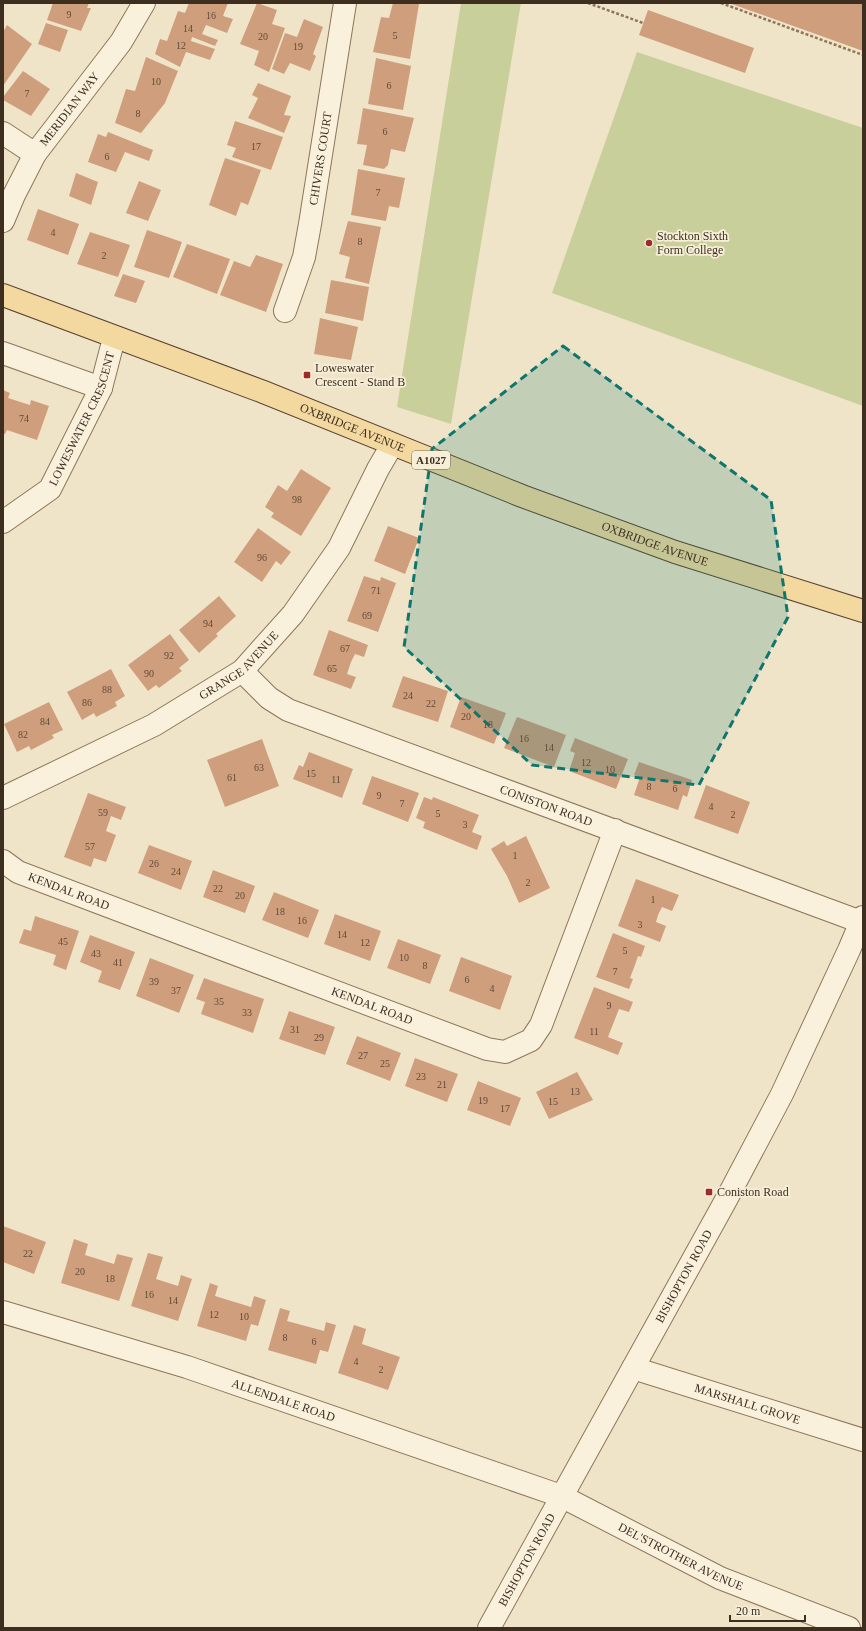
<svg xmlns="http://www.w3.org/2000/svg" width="866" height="1631" viewBox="0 0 866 1631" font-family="Georgia,serif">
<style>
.green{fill:#c9cf9b}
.building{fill:#cf9f7d}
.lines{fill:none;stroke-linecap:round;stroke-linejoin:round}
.minor-casing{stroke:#8d765c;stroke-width:24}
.major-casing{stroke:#5b4430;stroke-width:24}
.path{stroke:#8d765c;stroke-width:2.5;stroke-dasharray:3 2;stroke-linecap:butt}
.minor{stroke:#faf1dc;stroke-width:22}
.major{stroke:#f3d9a0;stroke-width:22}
.marked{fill:#0f766e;fill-opacity:0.2;stroke:#0f766e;stroke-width:3;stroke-dasharray:8 5;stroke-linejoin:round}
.poi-dot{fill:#9e2a2b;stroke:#f7eed8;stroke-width:1.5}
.labels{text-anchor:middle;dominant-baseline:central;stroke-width:3.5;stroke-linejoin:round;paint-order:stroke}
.number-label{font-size:10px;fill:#624a37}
.shield{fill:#f7eed8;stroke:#756857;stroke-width:1}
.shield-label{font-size:11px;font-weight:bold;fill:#3d2e20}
.street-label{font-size:12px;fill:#3d2e20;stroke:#f7eed8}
.poi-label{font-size:12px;fill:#3d2e20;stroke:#f7eed8;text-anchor:start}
</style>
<rect width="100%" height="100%" fill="#f0e4c8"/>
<path class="green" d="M461 3H521L451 424 397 407Z
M637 52 863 128V406L552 293Z"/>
<path class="building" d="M53 3H89L87 8H91L81 31 47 20Z
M189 3H228L223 16 233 19 227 33 206 25 202 34 218 40 215 46 192 37 191 41 215 49 210 60 186 52 180 67 155 54 160 39 167 41 178 11 185 13Z
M257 3 277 10 272 24 285 28 269 72 254 65 259 51 240 44Z
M393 3 419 4 410 59 373 52 381 17 389 18Z
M729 3H863V51Z
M648 10 754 48 745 73 639 35Z
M304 19 323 27 313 54 316 56 310 71 290 63 284 74 272 69 285 33 297 37Z
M46 23 68 30 60 52 38 44Z
M7 25 32 44 3 86V32Z
M146 57 178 71 165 103 141 133 115 123 126 89 135 91Z
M376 58 411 66 403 110 368 104Z
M23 71 50 89 31 116 3 100V97Z
M258 83 291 96 284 115 291 116 284 133 248 118 258 98 252 95Z
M363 108 414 118 405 152 391 149 388 165 384 169 363 165 367 145 357 144Z
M235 121 283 137 271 170 232 157 236 148 227 145Z
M108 132 153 150 149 161 125 152 116 172 88 162 98 134 106 137Z
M225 158 261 170 248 205 241 202 236 216 209 205Z
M358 169 405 178 399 208 389 206 386 221 351 215Z
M76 173 98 182 91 205 69 196Z
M139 181 161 190 148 221 126 213Z
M38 209 79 224 68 255 27 240Z
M348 221 381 227 369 284 345 278 350 257 339 254Z
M147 230 182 242 169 278 134 267Z
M90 232 130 245 118 277 77 264Z
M187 244 230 259 217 294 173 277Z
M256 255 283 264 266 312 220 295 234 261 250 267Z
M123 274 145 281 136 303 114 296Z
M331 280 369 287 363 321 325 313Z
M320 318 358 327 351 360 314 354Z
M3 390 10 393 8 398 30 405 31 400 49 406 37 440 7 430 5 434H3Z
M301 469 331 488 301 536 271 517 274 513 265 507 278 485 287 491Z
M388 526 419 538 405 574 374 561Z
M258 528 291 552 281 565 276 561 262 582 234 562Z
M364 576 380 581 381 577 396 583 378 632 347 621Z
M219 596 236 616 216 634 218 636 199 653 179 630Z
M329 630 368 645 364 657 355 654 351 662 347 674 356 677 351 689 313 675Z
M170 634 189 660 179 668 182 671 159 688 156 685 148 691 128 665Z
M111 669 125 696 115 702 117 706 106 712 96 717 94 713 82 720 67 692Z
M403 676 448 691 438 722 392 707Z
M461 697 506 713 494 744 450 727Z
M49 702 63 730 52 735 54 738 31 750 29 746 17 752 4 724Z
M517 717 566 735 554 767 504 748Z
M575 738 628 759 616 789 569 771 575 753 570 751Z
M262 739 279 786 225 807 207 760Z
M309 752 353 769 342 798 293 779 299 765 303 767Z
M639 762 692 780 687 797 683 795 678 810 634 795 640 777 634 775Z
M372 776 419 793 408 822 362 804Z
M706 785 750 802 738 834 694 818Z
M88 793 126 807 121 820 111 816 106 831 116 835 106 862 94 858 91 867 64 857Z
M424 797 432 800 433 797 479 815 472 832 482 836 477 850 423 828 425 822 416 818Z
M526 836 550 888 519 903 507 876 491 849 504 841 507 846Z
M149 845 192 861 181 890 138 873Z
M213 870 255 886 245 913 203 897Z
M636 879 679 895 672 911 662 907 658 915 656 922 666 926 660 942 618 926Z
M274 892 319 910 308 938 262 920Z
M335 914 381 931 370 961 324 944Z
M35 916 79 931 66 970 53 965 56 955 19 943 24 929 31 931Z
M613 933 645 946 641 957 638 956 635 965 630 978 633 979 629 989 596 977Z
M90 935 135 952 120 990 98 982 102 971 80 962Z
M398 939 441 955 430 984 387 968Z
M461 957 512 976 500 1010 449 991Z
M150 958 194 975 179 1013 136 996Z
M204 978 264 999 253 1033 201 1014 205 1002 196 999Z
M594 987 633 1002 629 1012 619 1009 608 1037 623 1043 618 1055 574 1038Z
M289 1011 335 1027 325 1055 279 1039Z
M357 1036 401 1053 390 1081 346 1064Z
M415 1058 458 1074 447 1102 405 1086Z
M577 1072 593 1100 549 1119 536 1092Z
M478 1081 521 1098 510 1126 467 1110Z
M3 1226 46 1242 34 1274 3 1262Z
M74 1239 88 1244 85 1255 114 1264 117 1254 133 1258 119 1301 61 1283Z
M148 1253 163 1257 156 1279 178 1286 181 1275 192 1279 178 1321 131 1306Z
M210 1283 218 1286 215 1296 251 1307 254 1296 266 1300 258 1326 251 1324 246 1341 197 1326Z
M280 1308 290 1311 287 1321 324 1331 326 1322 336 1325 328 1352 320 1350 316 1364 268 1350Z
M354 1325 366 1329 362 1344 400 1357 388 1390 338 1373Z"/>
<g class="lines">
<defs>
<g id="minor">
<path d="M3 133 35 154"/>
<path id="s1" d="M3 221 14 195 35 154 121 42 144 3"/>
<path id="s2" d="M285 311 304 257 310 224 345 3"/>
<path d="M3 353 101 388"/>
<path id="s3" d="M3 522 50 489 101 388 114 338"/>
<path id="s4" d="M242 671 269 698 288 710 861 922"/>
<path id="s5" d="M3 798 154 725 242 671 293 614 339 548 378 469 392 445"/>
<path id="s6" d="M3 861 18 872 487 1049 505 1052 531 1040 541 1025 615 830"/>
<path id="s7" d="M3 1312 187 1367 561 1496 720 1578 849 1628"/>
<path id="s8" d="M633 1368 863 1440"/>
<path id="s9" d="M489 1628 726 1200 782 1094 849 950 863 917"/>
</g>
<g id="major">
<path id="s10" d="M3 295 261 391 522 496 675 552 863 611"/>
</g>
</defs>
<use href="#minor" class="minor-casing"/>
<use href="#major" class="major-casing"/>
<path class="path" d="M588 3 643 23
M721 3 863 55"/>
<use href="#minor" class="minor"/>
<use href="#major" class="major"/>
</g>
<path class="marked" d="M563 346 771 500 788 617 699 785 532 765 404 647 432 449Z"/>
<g class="poi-dot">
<circle cx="649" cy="243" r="4"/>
<rect x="303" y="371" width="8" height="8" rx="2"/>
<rect x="705" y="1188" width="8" height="8" rx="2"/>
</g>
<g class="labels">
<g class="number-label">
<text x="69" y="14">9</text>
<text x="211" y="15">16</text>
<text x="188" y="28">14</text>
<text x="395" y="35">5</text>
<text x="263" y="36">20</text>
<text x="181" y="45">12</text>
<text x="298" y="46">19</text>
<text x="156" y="81">10</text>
<text x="389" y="85">6</text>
<text x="27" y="93">7</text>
<text x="138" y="113">8</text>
<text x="385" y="131">6</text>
<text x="256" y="146">17</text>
<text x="107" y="156">6</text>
<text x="378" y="192">7</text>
<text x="53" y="232">4</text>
<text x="360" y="241">8</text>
<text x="104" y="255">2</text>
<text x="24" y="418">74</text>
<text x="297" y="499">98</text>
<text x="262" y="557">96</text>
<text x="376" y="590">71</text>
<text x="367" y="615">69</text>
<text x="208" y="623">94</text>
<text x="345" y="648">67</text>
<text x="169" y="655">92</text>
<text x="332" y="668">65</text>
<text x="149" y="673">90</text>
<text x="107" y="689">88</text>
<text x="408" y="695">24</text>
<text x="87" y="702">86</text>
<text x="431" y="703">22</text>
<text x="466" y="716">20</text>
<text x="45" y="721">84</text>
<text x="488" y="724">18</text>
<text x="23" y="734">82</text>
<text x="524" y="738">16</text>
<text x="549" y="747">14</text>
<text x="586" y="762">12</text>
<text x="259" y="767">63</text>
<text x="610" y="769">10</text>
<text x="311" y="773">15</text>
<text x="232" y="777">61</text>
<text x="336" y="779">11</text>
<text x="649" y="786">8</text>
<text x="675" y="788">6</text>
<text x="379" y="795">9</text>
<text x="402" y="803">7</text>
<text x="711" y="806">4</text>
<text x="103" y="812">59</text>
<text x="438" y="813">5</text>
<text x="733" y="814">2</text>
<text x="465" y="824">3</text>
<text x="90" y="846">57</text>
<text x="515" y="855">1</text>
<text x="154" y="863">26</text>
<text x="176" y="871">24</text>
<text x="528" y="882">2</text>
<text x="218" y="888">22</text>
<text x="240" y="895">20</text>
<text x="653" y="899">1</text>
<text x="280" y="911">18</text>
<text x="302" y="920">16</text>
<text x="640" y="924">3</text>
<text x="342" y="934">14</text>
<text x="63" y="941">45</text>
<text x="365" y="942">12</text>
<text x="625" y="950">5</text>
<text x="96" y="953">43</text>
<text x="404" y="957">10</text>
<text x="118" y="962">41</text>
<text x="425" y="965">8</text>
<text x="615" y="971">7</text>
<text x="467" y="979">6</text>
<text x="154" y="981">39</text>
<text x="492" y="988">4</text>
<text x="176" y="990">37</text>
<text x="219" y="1001">35</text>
<text x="609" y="1005">9</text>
<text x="247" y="1012">33</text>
<text x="295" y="1029">31</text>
<text x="594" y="1031">11</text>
<text x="319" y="1037">29</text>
<text x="363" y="1055">27</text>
<text x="385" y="1063">25</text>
<text x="421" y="1076">23</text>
<text x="442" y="1084">21</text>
<text x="575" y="1091">13</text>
<text x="483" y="1100">19</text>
<text x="553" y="1101">15</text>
<text x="505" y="1108">17</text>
<text x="28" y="1253">22</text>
<text x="80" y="1271">20</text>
<text x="110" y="1278">18</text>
<text x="149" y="1294">16</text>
<text x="173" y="1300">14</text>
<text x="214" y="1314">12</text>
<text x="244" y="1316">10</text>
<text x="285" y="1337">8</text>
<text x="314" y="1341">6</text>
<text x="356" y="1361">4</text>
<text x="381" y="1369">2</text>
</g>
<rect class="shield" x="412" y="451" width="38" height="18" rx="3"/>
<g class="shield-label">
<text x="431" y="460">A1027</text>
</g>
<g class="street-label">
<text stroke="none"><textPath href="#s1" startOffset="131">MERIDIAN WAY</textPath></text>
<text stroke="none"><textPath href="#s2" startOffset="157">CHIVERS COURT</textPath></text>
<text stroke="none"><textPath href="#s3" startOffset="135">LOWESWATER CRESCENT</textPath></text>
<text stroke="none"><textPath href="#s10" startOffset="374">OXBRIDGE AVENUE</textPath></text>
<text stroke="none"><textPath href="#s10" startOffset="698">OXBRIDGE AVENUE</textPath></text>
<text stroke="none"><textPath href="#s5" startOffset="272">GRANGE AVENUE</textPath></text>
<text stroke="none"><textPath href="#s4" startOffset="336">CONISTON ROAD</textPath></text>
<text stroke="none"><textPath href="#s6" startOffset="73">KENDAL ROAD</textPath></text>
<text stroke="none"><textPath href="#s6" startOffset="397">KENDAL ROAD</textPath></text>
<text stroke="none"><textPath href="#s9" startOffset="402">BISHOPTON ROAD</textPath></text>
<text stroke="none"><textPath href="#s7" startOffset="294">ALLENDALE ROAD</textPath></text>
<text stroke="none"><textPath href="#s8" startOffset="120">MARSHALL GROVE</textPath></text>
<text stroke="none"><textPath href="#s7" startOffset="722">DEL'STROTHER AVENUE</textPath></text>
<text stroke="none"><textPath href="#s9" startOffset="78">BISHOPTON ROAD</textPath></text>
</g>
<g class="poi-label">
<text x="657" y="236">Stockton Sixth<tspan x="657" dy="14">Form College</tspan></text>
<text x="315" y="368">Loweswater<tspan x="315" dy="14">Crescent - Stand B</tspan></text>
<text x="717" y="1192">Coniston Road</text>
</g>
</g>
<rect width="866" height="1631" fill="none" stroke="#3d2e20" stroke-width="8"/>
<path d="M730 1615v6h75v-6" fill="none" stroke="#3d2e20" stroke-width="2"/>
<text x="736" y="1615" font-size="12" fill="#3d2e20" stroke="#f7eed8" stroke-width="3" paint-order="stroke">20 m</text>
</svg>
